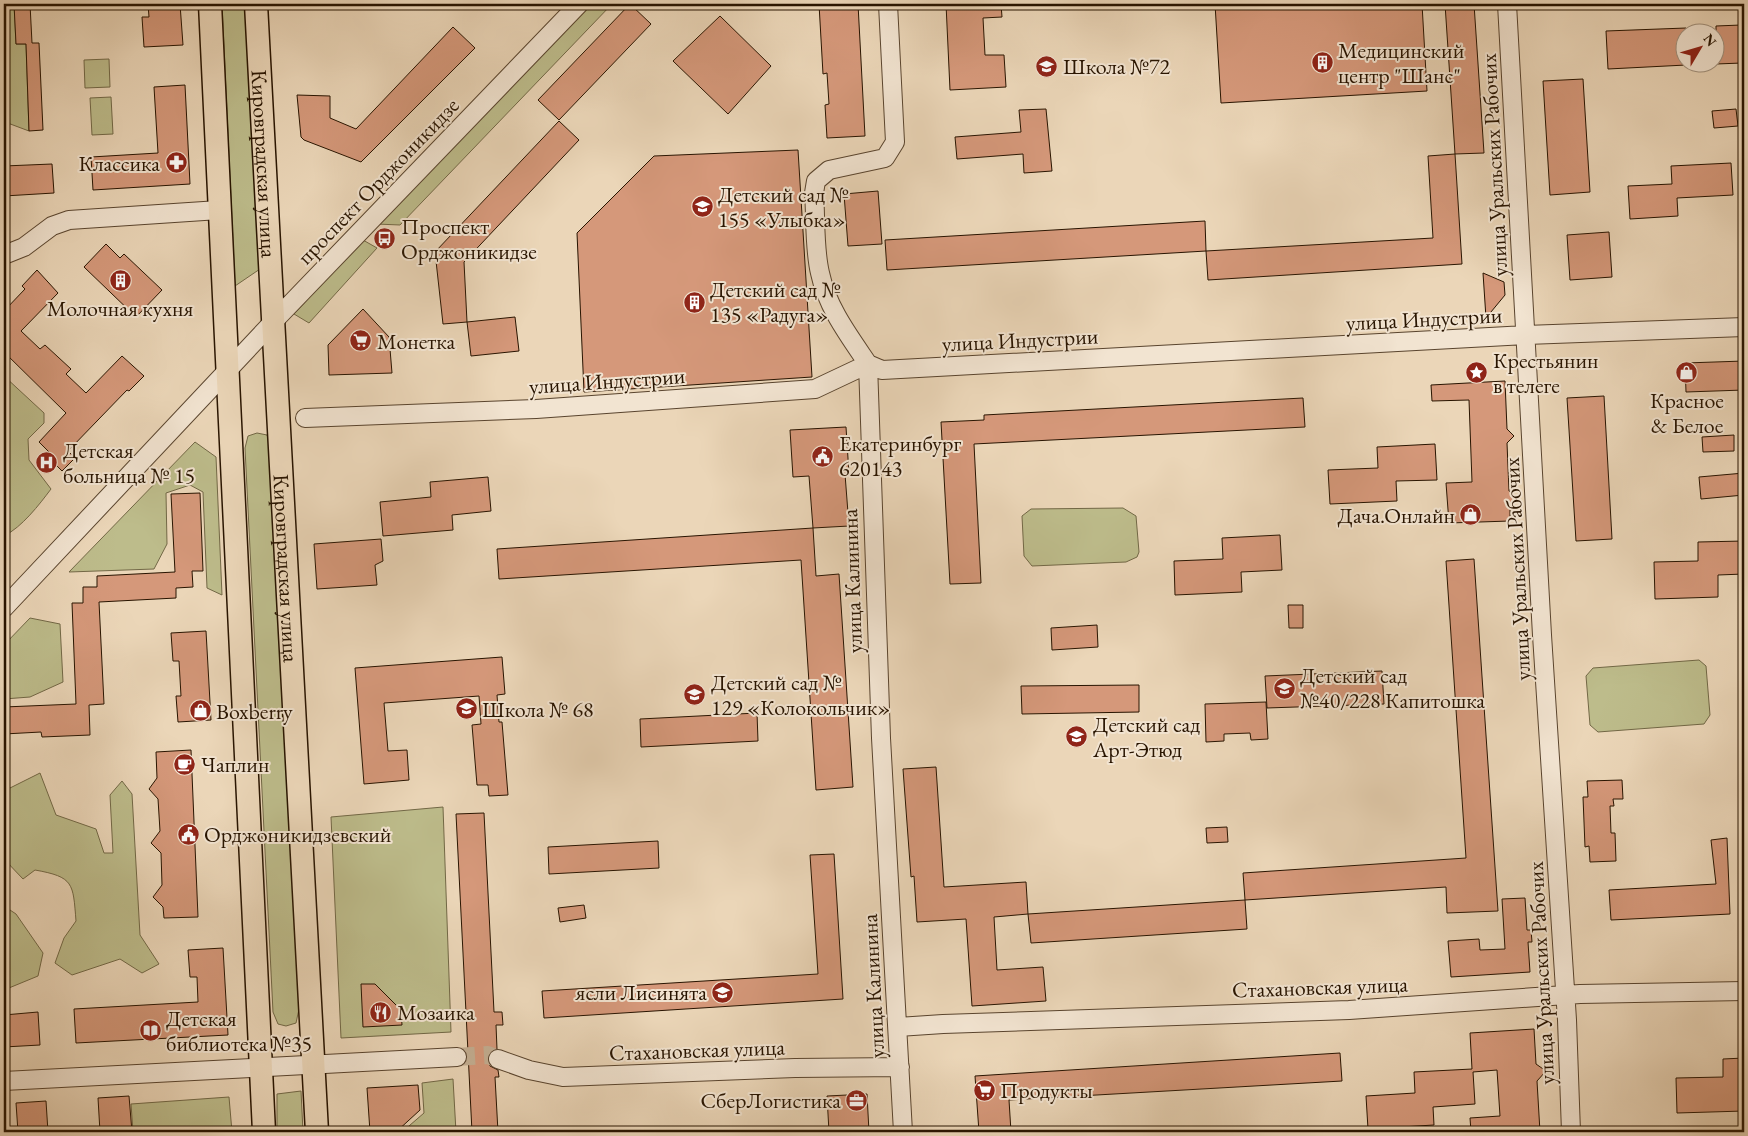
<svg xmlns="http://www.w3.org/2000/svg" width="1748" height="1136" viewBox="0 0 1748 1136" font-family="'EB Garamond',serif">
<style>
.green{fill:#bdbc8b;stroke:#726846}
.building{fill:#d5987a;stroke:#281400}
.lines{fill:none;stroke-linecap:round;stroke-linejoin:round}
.minor-tunnel{stroke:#c4af93;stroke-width:18;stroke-dasharray:18 9;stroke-linecap:butt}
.minor-casing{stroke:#59442e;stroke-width:20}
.major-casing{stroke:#281400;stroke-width:25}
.minor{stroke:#f2e4d1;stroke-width:18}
.major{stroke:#ebd6b8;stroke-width:22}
.labels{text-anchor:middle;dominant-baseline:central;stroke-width:4;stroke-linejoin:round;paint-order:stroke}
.poi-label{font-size:22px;fill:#281400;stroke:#f2e4d1;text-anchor:start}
.street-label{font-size:22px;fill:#281400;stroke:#f2e4d1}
</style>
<rect width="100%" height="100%" fill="#ebd6b8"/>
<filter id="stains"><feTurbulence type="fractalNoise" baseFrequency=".004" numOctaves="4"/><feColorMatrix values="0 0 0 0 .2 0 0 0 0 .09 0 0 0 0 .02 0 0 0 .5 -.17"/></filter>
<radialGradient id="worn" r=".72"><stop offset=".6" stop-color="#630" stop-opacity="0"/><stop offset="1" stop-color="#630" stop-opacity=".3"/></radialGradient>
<path class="green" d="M4 4H14L16 44H26L29 131 5 122Z
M222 4H248L260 269 235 286Z
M586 4H612L400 225 376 224Z
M109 59 110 87 85 88 84 60Z
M111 97 113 134 92 135 90 98Z
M363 240 377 248 309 323 294 314Z
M4 376 44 413V423L28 439 29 460 51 489C39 505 22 527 4 536Z
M257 433 267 435 271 448 299 1009 296 1023 286 1026 278 1024 273 1012 245 448 248 436Z
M195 442 216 457 222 595 207 588 203 492 190 485 166 493 167 544 154 569 69 572Z
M1123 508 1136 516 1139 552 1137 557 1126 562 1032 566 1024 556 1022 516 1031 509Z
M30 618 60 624 63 682 30 697 4 699V645Z
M1699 660 1706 666 1710 715 1704 724 1598 732 1590 725 1586 676 1593 668Z
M40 773 56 815 96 829 104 853H113L110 795 122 781 132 794 140 935 159 964 142 973 120 959 72 975 55 963 64 938 76 921C73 883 74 877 35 870L23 879 4 859V791Z
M443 807 451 1032 341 1038 331 817Z
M4 906 16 914 43 953 38 976 4 990Z
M453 1079 456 1132H402L424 1113 422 1083Z
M301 1091 303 1132H277V1094Z
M229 1097 232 1132H133L131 1104Z"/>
<path class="building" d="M14 4H30L32 43H39L43 130 29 131 26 44H16Z
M148 4H180L183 45 144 47 142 17H149Z
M630 4 651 24 559 120 538 100Z
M819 4H858L865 136 827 138 825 105 829 104 827 73 823 74Z
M946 4H1001L1002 17 983 18 985 55H1004L1006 87 950 90Z
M1215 4H1422L1427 91 1221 103Z
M1445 4H1474L1484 153 1455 154Z
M720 16 771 66 728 114 673 61Z
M1741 25 1742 63 1716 64V26Z
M453 27 475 48 361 162 304 140 301 137 297 95 330 96V118L356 129Z
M1686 28V65L1608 69 1606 31Z
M1583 79 1590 192 1550 195 1543 81Z
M185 85 190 184 93 190 91 157 158 153 154 87Z
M1046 109 1052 171 1024 173 1023 154 957 159 955 137 1021 132 1019 110Z
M1736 109 1738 126 1714 128 1712 111Z
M559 121 579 140 464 262 467 322 443 324 435 252Z
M798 150 812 377 584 392 577 233 654 156Z
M1455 154 1462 264 1208 280 1206 251 1433 238 1428 156Z
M1731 163 1733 195 1677 198 1678 216 1630 219 1628 186 1672 184 1671 166Z
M52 164 54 193 4 196V166Z
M878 191 882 244 848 246 844 194Z
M1205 221 1206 251 887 270 885 240Z
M1609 232 1612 277 1570 280 1567 235Z
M106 244 120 258 124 254 162 290 136 317 84 267Z
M37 270 58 293 21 331 40 349 45 345 71 369 66 374 86 393 122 356 144 376 129 391 127 390 68 451 75 458 62 471 47 456 50 453 39 442 66 413 4 352V311L25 289 22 286Z
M1483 273 1504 282 1505 295 1486 318Z
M363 309 389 337 392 373 329 375 328 345Z
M515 317 519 351 471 356 467 322Z
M1744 361V390L1686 392 1685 363Z
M1505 381 1507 429 1514 436 1507 443 1509 491 1517 498 1510 505V521L1449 523 1446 483 1472 482 1469 400 1432 401 1431 385Z
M1604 396 1612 539 1576 541 1567 398Z
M1303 398 1305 427 974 444 981 583 950 584 941 422 984 420V415Z
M846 427 849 474H845L849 526 813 528 809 476 793 477 790 430Z
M1734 435V451L1703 452 1702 437Z
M1435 444 1437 480 1396 481 1397 501 1330 504 1328 470 1378 468 1377 447Z
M1744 473V495L1701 499 1699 477Z
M488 477 491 511 452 515 453 530 383 536 380 502 431 497 430 482Z
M200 493 203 571H192L193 587 176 588V598L99 602 104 704 89 705 90 735 42 737 41 732 4 734V707L76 704 72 603H83V587H97V576L175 572 171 494Z
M813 528 816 576 839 574 853 787 816 790 801 560 499 579 497 549Z
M1280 535 1282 570 1241 572 1242 592 1175 595 1174 561 1223 559 1222 538Z
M381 539 383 561 375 565 377 585 317 589 314 544Z
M1744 541V574L1718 575V597L1655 599 1654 562 1698 561V542Z
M1474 559 1498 911 1447 913 1446 887 1245 900 1243 873 1466 858 1446 561Z
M1288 605H1303V628H1289Z
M1097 625 1098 647 1052 650 1051 628Z
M206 631 211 720 178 722 176 696H181L179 661H173L171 633Z
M502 657 505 694 497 695 499 722H502L508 795 489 796 488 785H477L472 725 481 724 479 696 384 703 388 751 407 750 409 780 364 784 355 668Z
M1382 671 1384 704 1267 708 1265 676Z
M1139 685V712L1022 714 1021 686Z
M1266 702 1268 739 1251 740 1250 733 1224 734V741L1206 742 1205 704Z
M757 713 758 741 641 747 640 719Z
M191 750 198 917 164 918 163 907 153 897 162 885 161 853 151 843 160 831 158 799 149 789 157 778 156 752Z
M936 767 944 887 1026 882 1028 914 994 917 997 970 1043 967 1046 1001 972 1006 966 919 917 922 914 876 911 877 903 769Z
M1622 780 1623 799H1613L1614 806H1610L1611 833H1615L1616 861 1590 862 1589 846 1585 847 1583 797H1588L1587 781Z
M484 813 494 1012H502L503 1025H496L497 1049 491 1051 488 1060 490 1066 498 1070 499 1077H495L498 1132H472L456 814Z
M1227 827 1228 842 1207 843 1206 828Z
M1727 838 1730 914 1611 920 1609 890 1716 884 1711 840Z
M658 841 659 868 549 874 548 847Z
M834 854 843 999 544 1018 542 991 818 974 810 855Z
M1525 898 1527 930H1531L1532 942H1528L1530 972 1451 977 1448 941 1479 939 1480 950 1505 949 1502 899Z
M1245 900 1247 929 1031 943 1028 914Z
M584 905 586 918 560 922 558 908Z
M223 948 228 1035 76 1043 74 1009 198 1002 197 977H190L188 950Z
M361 984H375L401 1010 402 1025 363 1027Z
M38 1012 40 1045 4 1047V1015Z
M1534 1029 1536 1064 1546 1071 1537 1081 1540 1132H1471L1470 1118 1500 1116 1497 1070 1473 1072 1475 1104 1433 1107 1434 1125 1368 1129 1366 1096 1415 1093 1414 1072 1472 1069 1470 1033Z
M1340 1053 1342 1081 1009 1100 1011 1132H979L975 1076Z
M1744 1058V1111L1677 1113 1676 1078 1723 1077V1059Z
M418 1085 420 1110 396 1132H370L367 1088Z
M867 1094 869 1132H829L827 1096Z
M129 1096 132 1132H100L98 1098Z
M46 1101 48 1132H18L16 1103Z"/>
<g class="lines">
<path class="minor-tunnel" d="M457 1057 488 1055 498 1059"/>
<defs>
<path id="minor" d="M888 4 895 142 885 158 829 170 816 181 814 193C816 219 814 248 820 273 827 307 849 336 868 364L881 738 903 1132
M1507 4 1542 635 1567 1020 1571 1132
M4 255 24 247 52 226 69 220 219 210
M305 418 536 409 815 389 868 364 882 370 955 366 1526 335 1744 327
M4 608 273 322 579 4
M898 1027 943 1024 1349 1010 1580 994 1744 991
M498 1059 529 1070 563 1077 795 1068 900 1067
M4 1081 457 1057"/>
<g id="major">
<path d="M210 4 264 1132"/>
<path id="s1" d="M256 4 317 1132"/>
</g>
</defs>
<use href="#minor" class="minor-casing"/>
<use href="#major" class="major-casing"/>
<use href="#minor" class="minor"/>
<use href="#major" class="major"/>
</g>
<defs>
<symbol id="building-disc" viewBox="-11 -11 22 22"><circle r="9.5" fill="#8f2418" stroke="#f2e4d1"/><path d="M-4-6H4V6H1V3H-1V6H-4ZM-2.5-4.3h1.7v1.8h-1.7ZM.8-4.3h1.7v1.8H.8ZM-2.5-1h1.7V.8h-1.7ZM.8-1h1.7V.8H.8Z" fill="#fff"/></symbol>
<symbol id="school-disc" viewBox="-11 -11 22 22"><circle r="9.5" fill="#8f2418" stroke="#f2e4d1"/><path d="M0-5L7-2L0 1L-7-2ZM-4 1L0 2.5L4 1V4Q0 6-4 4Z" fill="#fff"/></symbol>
<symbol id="pharmacy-disc" viewBox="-11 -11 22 22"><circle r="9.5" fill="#8f2418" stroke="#f2e4d1"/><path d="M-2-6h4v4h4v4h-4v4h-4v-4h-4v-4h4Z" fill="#fff"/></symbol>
<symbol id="bus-disc" viewBox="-11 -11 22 22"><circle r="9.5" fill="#8f2418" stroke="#f2e4d1"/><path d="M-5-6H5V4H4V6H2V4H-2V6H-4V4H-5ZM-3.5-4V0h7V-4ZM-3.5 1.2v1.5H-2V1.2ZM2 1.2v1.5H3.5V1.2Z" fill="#fff"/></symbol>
<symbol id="supermarket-disc" viewBox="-11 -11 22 22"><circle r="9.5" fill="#8f2418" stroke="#f2e4d1"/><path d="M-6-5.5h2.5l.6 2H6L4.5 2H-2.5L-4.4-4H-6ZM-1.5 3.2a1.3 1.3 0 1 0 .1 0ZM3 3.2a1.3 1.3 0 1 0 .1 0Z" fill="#fff"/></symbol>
<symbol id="sight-disc" viewBox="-11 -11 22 22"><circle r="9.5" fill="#8f2418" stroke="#f2e4d1"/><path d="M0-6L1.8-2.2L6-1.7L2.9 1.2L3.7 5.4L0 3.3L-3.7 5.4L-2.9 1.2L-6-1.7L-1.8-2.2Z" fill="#fff"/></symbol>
<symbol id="shop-disc" viewBox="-11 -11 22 22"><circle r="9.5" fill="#8f2418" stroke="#f2e4d1"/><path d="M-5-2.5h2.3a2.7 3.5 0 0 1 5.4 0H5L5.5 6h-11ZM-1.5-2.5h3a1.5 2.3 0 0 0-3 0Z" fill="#fff"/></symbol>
<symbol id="civic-disc" viewBox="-11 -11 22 22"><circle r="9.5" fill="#8f2418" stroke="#f2e4d1"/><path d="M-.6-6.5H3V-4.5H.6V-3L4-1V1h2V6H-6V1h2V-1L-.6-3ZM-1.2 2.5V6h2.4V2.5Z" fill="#fff"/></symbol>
<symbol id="hospital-disc" viewBox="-11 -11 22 22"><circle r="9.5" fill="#8f2418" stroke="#f2e4d1"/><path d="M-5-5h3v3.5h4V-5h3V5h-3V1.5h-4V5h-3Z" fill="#fff"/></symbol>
<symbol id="cafe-disc" viewBox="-11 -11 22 22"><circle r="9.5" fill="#8f2418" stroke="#f2e4d1"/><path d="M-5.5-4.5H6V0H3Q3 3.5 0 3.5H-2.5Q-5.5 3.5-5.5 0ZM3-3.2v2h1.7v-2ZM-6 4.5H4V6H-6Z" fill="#fff"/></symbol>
<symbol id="restaurant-disc" viewBox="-11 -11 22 22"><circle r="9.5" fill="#8f2418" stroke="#f2e4d1"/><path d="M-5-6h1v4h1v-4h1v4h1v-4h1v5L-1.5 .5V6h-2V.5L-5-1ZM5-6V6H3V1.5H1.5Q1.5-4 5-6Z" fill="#fff"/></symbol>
<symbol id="library-disc" viewBox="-11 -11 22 22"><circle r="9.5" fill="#8f2418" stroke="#f2e4d1"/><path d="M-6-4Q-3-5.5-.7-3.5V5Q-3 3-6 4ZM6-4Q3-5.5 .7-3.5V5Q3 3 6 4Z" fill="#fff"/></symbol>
<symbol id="office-disc" viewBox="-11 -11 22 22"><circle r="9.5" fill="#8f2418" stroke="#f2e4d1"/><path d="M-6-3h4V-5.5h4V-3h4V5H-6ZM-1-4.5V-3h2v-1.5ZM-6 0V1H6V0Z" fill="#fff"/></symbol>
</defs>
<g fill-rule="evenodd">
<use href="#building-disc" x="1310" y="50" width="25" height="25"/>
<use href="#school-disc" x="1034" y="54" width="25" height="25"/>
<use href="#pharmacy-disc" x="164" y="150" width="25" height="25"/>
<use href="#school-disc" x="690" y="194" width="25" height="25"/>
<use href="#bus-disc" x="372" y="226" width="25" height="25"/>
<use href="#building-disc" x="108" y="268" width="25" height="25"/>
<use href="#building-disc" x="682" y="290" width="25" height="25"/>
<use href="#supermarket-disc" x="348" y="328" width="25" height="25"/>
<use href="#sight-disc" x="1464" y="360" width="25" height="25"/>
<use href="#shop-disc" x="1674" y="360" width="25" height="25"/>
<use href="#civic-disc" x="810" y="444" width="25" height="25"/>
<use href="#hospital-disc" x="34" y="450" width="25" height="25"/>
<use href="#shop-disc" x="1458" y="502" width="25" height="25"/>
<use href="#school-disc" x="1272" y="676" width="25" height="25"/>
<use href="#school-disc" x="682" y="682" width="25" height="25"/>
<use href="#school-disc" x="454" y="696" width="25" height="25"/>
<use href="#shop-disc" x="188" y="698" width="25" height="25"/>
<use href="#school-disc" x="1064" y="724" width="25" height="25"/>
<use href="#cafe-disc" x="172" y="752" width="25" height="25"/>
<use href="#civic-disc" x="176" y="822" width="25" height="25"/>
<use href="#school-disc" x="710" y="980" width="25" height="25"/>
<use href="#restaurant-disc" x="368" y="1000" width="25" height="25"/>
<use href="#library-disc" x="138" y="1018" width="25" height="25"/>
<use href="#supermarket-disc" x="972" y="1078" width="25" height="25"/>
<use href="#office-disc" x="844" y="1088" width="25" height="25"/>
</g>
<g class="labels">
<g class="poi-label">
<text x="1338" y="50">Медицинский<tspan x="1338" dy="25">центр "Шанс"</tspan></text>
<text x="1063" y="66">Школа №72</text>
<text x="160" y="163" text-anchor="end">Классика</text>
<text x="718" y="194">Детский сад №<tspan x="718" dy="25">155 «Улыбка»</tspan></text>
<text x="401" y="226">Проспект<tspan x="401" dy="25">Орджоникидзе</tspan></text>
<text x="710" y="289">Детский сад №<tspan x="710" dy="25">135 «Радуга»</tspan></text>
<text x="120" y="308" text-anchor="middle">Молочная кухня</text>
<text x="377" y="341">Монетка</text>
<text x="1493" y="360">Крестьянин<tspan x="1493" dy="25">в телеге</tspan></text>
<text x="1687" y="400" text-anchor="middle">Красное<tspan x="1687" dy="25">&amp; Белое</tspan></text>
<text x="839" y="443">Екатеринбург<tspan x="839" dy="25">620143</tspan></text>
<text x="63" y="450">Детская<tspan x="63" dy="25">больница № 15</tspan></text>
<text x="1455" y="515" text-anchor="end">Дача.Онлайн</text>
<text x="1300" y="675">Детский сад<tspan x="1300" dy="25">№40/228 Капитошка</tspan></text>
<text x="711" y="682">Детский сад №<tspan x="711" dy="25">129 «Колокольчик»</tspan></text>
<text x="482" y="709">Школа № 68</text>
<text x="216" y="711">Boxberry</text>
<text x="1093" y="724">Детский сад<tspan x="1093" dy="25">Арт-Этюд</tspan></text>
<text x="201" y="764">Чаплин</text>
<text x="204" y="834">Орджоникидзевский</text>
<text x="707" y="992" text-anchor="end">ясли Лисинята</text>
<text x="397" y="1012">Мозаика</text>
<text x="166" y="1018">Детская<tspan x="166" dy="25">библиотека №35</tspan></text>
<text x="1000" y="1090">Продукты</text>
<text x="841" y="1100" text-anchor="end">СберЛогистика</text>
</g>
<g class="street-label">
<text stroke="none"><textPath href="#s1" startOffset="160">Кировградская улица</textPath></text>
<text transform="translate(1494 165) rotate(-93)">улица Уральских Рабочих</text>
<text transform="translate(378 181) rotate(-46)">проспект Орджоникидзе</text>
<text transform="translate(1424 319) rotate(-3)">улица Индустрии</text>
<text transform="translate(1020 340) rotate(-3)">улица Индустрии</text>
<text transform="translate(607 381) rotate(-4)">улица Индустрии</text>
<text stroke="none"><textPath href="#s1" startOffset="565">Кировградская улица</textPath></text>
<text transform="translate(1517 569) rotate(-93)">улица Уральских Рабочих</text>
<text transform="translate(852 581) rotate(-92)">улица Калинина</text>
<text transform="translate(1541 973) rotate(-93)">улица Уральских Рабочих</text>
<text transform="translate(873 986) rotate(-93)">улица Калинина</text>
<text transform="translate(1320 987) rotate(-2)">Стахановская улица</text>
<text transform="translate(697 1050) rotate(-2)">Стахановская улица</text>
</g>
</g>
<rect width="1748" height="1136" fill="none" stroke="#ebd6b8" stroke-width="20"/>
<rect x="5" y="5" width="1738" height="1126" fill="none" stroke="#281400" stroke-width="2.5"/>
<rect x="10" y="10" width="1728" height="1116" fill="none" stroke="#281400"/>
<g transform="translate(1700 48) rotate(52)"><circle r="24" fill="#f2e4d1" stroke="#a1917d"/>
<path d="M0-4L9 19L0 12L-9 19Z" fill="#8f2418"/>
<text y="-8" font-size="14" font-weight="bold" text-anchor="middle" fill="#281400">N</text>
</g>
<rect width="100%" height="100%" filter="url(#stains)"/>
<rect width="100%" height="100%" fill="url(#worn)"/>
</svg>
